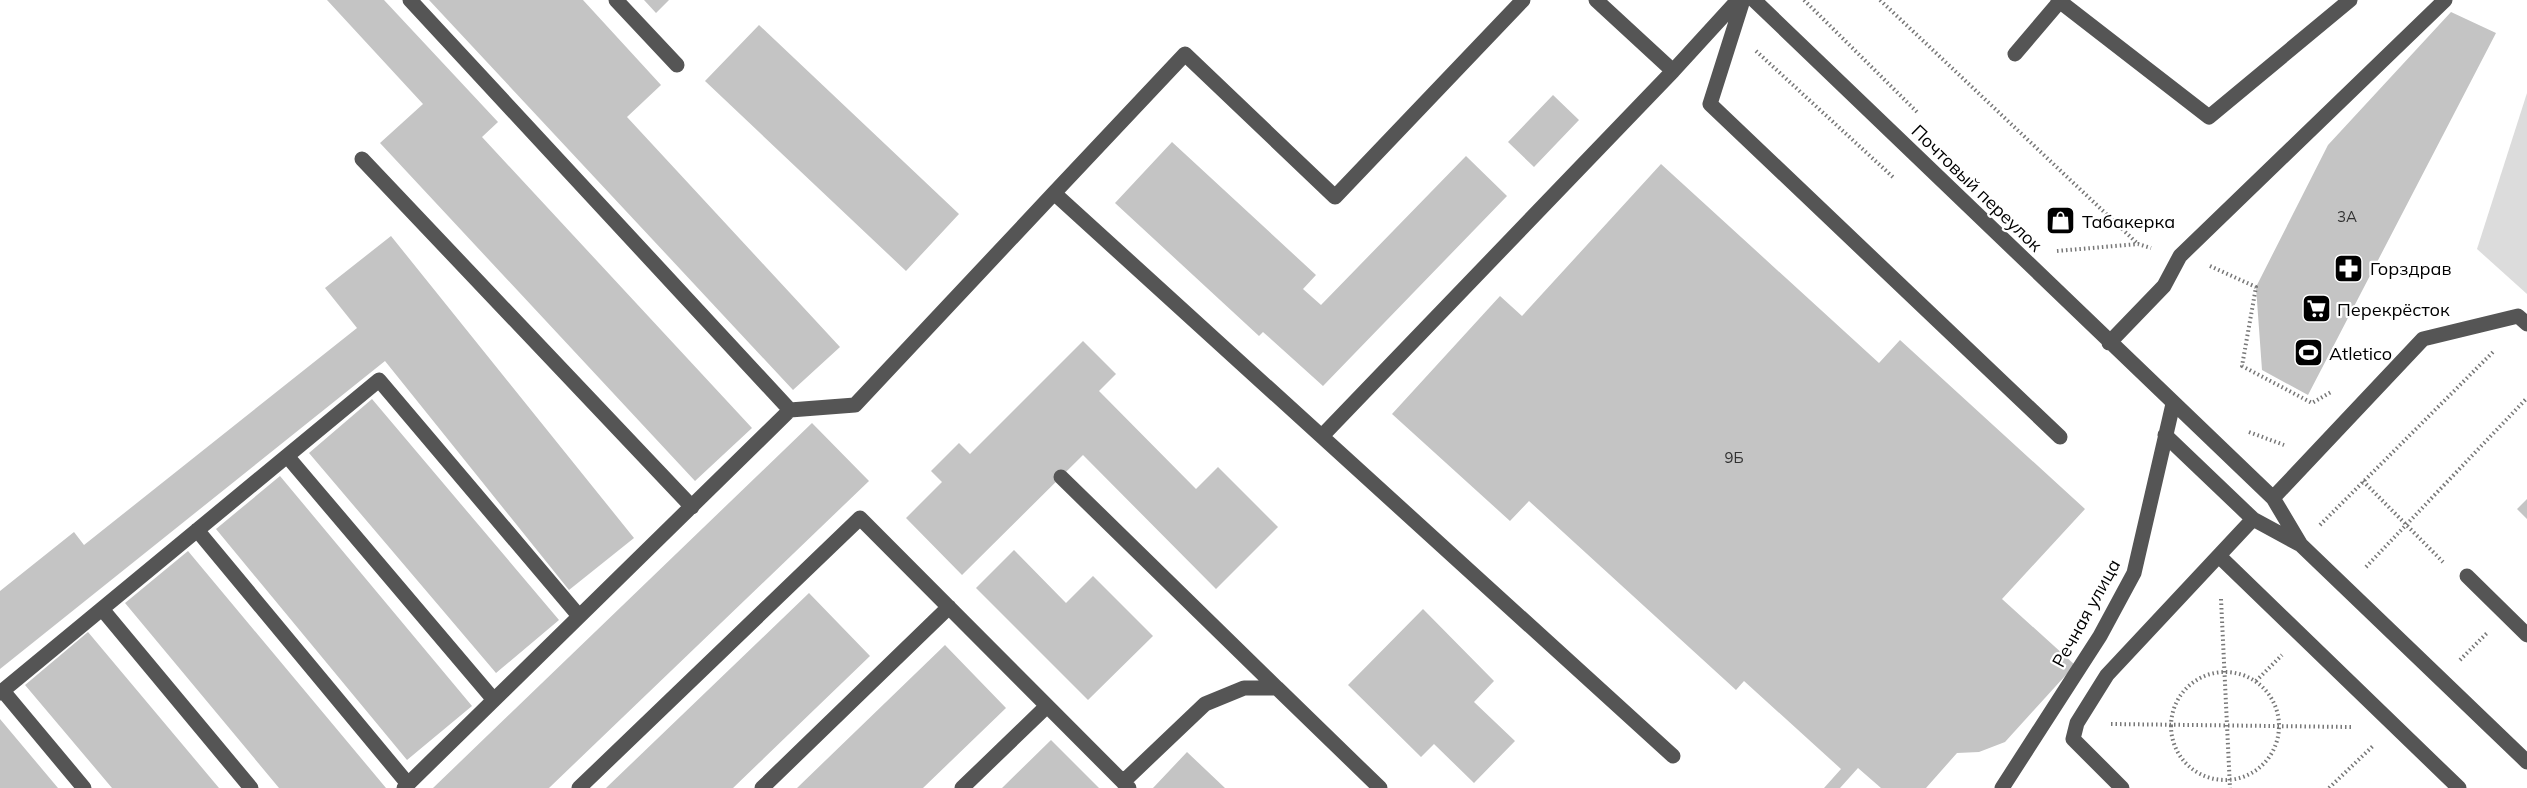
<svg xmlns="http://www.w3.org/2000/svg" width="2527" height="788" viewBox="0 0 2527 788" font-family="Mulish,sans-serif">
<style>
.green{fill:#dcdcdc}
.building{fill:#c4c4c4}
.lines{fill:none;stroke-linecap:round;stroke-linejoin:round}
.path{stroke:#777;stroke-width:4;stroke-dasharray:1.5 3;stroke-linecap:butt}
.minor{stroke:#555;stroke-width:15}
.labels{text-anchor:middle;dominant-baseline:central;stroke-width:4.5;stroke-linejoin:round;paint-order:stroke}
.number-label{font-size:15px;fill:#313131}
.street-label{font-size:18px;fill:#000;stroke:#fff}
.poi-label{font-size:18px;fill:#000;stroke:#fff;text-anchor:start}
</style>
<rect width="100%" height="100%" fill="#fff"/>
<path class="green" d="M2527 93V294L2477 249Z"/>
<path class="building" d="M327 0H384L498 122 482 137 752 428 695 481 380 143 423 104Z
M429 0H583L661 85 627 117 840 347 793 390Z
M644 0H669L656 13Z
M2451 12 2496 33 2308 395 2262 370 2256 287 2328 145Z
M759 25 959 214 906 271 705 81Z
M1553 95 1579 120 1534 167 1508 142Z
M1172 142 1316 275 1303 289 1321 305 1466 156 1507 196 1323 386 1263 332 1259 336 1115 203Z
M1661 164 1879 363 1900 340 2085 509 2002 599 2075 665 2005 742 1979 752 1957 753 1926 788H1881L1858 768 1840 788H1824L1841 769 1744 681 1736 690 1529 501 1510 521 1392 414 1500 296 1522 316Z
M391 236 634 538 569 590 385 361 0 669V591L74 532 84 545 357 328 325 288Z
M1083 341 1116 374 1099 391 1196 489 1218 467 1278 527 1216 589 1083 455 962 575 906 518 942 482 931 471 959 443 970 454Z
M372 399 559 620 496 673 309 453Z
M812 423 869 481 549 788H433Z
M280 476 472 706 407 760 216 529Z
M2527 499V519L2517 509Z
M1014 550 1066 603 1093 576 1153 636 1088 700 976 588Z
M188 551 386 788H279L125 603Z
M809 593 870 656 733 788H606Z
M1423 609 1494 681 1474 702 1515 741 1474 783 1434 744 1421 757 1348 685Z
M88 632 219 788H112L25 685Z
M945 645 1006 708 923 788H797Z
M0 719 58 788H0Z
M1051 740 1099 788H1002Z
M1187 752 1225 788H1153Z"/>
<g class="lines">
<path class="path" d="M1804 0 1918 113
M1880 0 2138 244
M1756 51 1894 178
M2057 251 2138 244 2151 248
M2210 266 2256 287 2242 366 2312 403 2331 392
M2249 432 2284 445
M2363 481 2443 562
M2320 525 2493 352
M2366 567 2527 398
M2221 599 2230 788
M2460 660 2487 633
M2171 726a54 54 0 1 1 108 0a54 54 0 1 1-108 0Z
M2256 681 2282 655
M2111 724 2352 727
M2329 788 2374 745"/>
<path class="minor" d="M410 0 790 410
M616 0 677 65
M1596 0 1673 71
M1743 0 1710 104 2060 437
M1754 0 2273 498 2301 545 2527 762
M2058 0 2209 117 2350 0
M2015 54 2061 0
M362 159 692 507
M1054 193 1185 54 1335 197 1523 0
M2109 343 2164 286 2180 256 2445 0
M2165 435 2253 519 2299 544
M1322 436 1673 71 1738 0
M287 456 494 700
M1061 477 1277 688
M2273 498 2423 339 2518 316 2527 324
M197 530 408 784
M2219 556 2459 788
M2467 576 2527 635
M102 609 251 788
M3 691 84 788
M0 693 379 380 579 616
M1123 782 1205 704 1244 688H1277L1380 788
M404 788 790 410 855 405 1054 193 1673 756
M579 788 860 518 1129 788
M762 788 949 607
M962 788 1047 706
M2002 788 2100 636 2134 573 2173 404
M2122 788 2073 739 2077 723 2107 675 2253 519"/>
</g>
<defs>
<symbol id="shop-square" viewBox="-11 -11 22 22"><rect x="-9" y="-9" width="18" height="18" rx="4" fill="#000" stroke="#fff"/><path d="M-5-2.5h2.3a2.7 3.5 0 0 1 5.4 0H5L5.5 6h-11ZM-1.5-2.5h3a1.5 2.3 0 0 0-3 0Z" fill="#fff"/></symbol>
<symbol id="pharmacy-square" viewBox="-11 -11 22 22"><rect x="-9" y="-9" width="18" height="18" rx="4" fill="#000" stroke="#fff"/><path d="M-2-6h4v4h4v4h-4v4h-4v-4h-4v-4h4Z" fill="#fff"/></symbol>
<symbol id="supermarket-square" viewBox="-11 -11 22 22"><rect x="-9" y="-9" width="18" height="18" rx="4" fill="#000" stroke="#fff"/><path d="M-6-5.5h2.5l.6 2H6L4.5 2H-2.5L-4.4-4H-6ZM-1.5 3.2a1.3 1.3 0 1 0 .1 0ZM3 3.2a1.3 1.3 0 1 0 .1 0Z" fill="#fff"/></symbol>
<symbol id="stadium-square" viewBox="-11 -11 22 22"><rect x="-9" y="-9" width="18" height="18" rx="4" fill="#000" stroke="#fff"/><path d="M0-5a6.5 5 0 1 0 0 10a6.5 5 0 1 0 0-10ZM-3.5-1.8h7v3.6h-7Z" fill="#fff"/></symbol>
</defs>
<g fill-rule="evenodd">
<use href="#shop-square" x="2044" y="204" width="33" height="33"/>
<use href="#pharmacy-square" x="2332" y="252" width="33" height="33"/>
<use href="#supermarket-square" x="2300" y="292" width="33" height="33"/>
<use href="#stadium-square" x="2292" y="336" width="33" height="33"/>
</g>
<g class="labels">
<g class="number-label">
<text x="2347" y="216">3А</text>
<text x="1734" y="457">9Б</text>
</g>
<g class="street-label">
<text transform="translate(1977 188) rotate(44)">Почтовый переулок</text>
<text transform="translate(2086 613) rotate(-61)">Речная улица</text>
</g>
<g class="poi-label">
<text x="2082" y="221">Табакерка</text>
<text x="2370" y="268">Горздрав</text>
<text x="2337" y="309">Перекрёсток</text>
<text x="2329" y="353">Atletico</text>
</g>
</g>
</svg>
